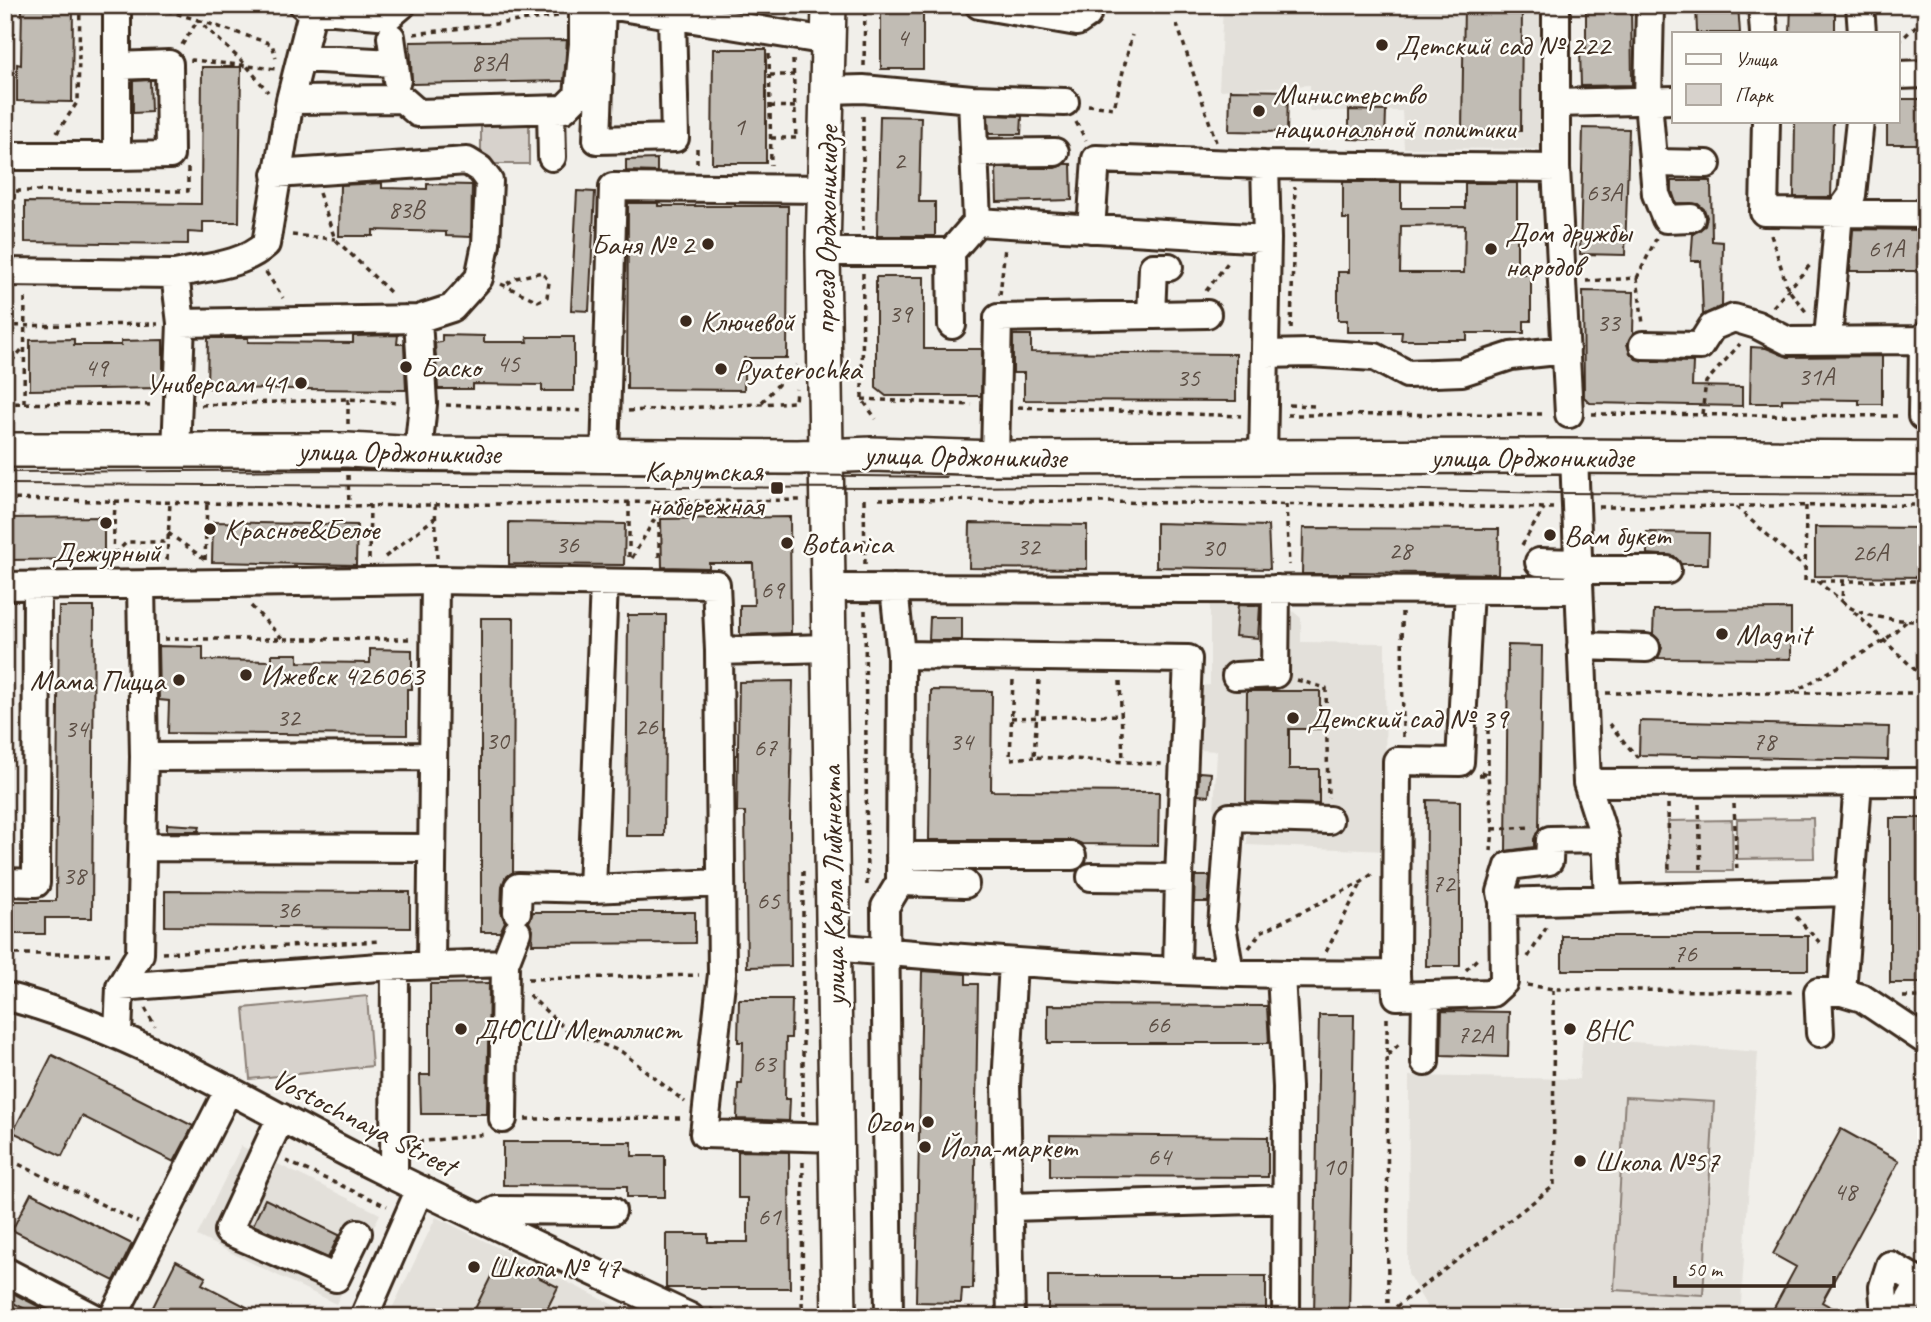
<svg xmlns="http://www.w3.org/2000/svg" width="1931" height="1322" viewBox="0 0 1931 1322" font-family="Caveat,sans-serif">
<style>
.built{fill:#e3e0da}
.green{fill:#d7d2cc;stroke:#897e75;stroke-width:2}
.building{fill:#c1bcb4;stroke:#3b2a1e;stroke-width:2;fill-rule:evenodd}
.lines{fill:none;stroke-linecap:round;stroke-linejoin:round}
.minor-casing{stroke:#3b2a1e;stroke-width:32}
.major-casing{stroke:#3b2a1e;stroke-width:38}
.path{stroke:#3b2a1e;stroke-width:3.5;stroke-dasharray:5 5;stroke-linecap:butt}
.minor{stroke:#fdfcf7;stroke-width:26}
.major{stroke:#fdfcf7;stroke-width:33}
.tram{stroke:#3b2a1e;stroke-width:2}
.poi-dot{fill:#3b2a1e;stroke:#fdfcf7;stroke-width:2.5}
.labels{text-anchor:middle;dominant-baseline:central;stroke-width:5;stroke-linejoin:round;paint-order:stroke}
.number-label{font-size:26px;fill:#5c4e44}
.poi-label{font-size:30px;fill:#3b2a1e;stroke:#fdfcf7;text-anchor:start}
.street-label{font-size:30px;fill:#3b2a1e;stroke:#fdfcf7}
</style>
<rect width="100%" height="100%" fill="#f1efea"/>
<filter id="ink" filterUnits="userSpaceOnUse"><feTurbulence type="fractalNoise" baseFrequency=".0143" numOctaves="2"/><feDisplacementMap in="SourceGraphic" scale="14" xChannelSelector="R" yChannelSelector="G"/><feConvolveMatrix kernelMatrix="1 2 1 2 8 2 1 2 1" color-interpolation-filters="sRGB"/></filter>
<g filter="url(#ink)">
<path class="built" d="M704 5H779V20L736 11Z
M1223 5H1542L1540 149 1404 148 1402 111H1309L1310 85 1219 90Z
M1210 602 1289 608 1301 618V642L1385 643 1386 851 1247 845V831L1213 830 1217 751 1200 750V686L1210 685Z
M1583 1038 1758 1052 1740 1317H1427L1430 1312 1408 1274 1409 1076 1579 1079Z
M241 1146 380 1214 336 1304 197 1236Z
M436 1217 638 1317H388Z"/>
<path class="green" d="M481 122 529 123V164H481Z
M1813 818 1814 858 1737 859V819Z
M1732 820 1733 871H1668V821Z
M367 996 372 1066 250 1079 244 1008Z
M1625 1097 1714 1102 1703 1295 1614 1290Z"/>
<path class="building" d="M22 5H73L72 102 17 101V64L21 65Z
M881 5H923V69H881Z
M1464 5H1522L1521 131H1462Z
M1586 5H1631L1632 85 1581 86 1580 48H1586Z
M1696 5H1738L1740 33H1697Z
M1791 5H1835V33H1790Z
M567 40 564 81 412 84 410 42Z
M713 49H766V163H712Z
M202 67H241L239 222H203V233L188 232V244L25 242V202L201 204Z
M150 80 151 112 133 113V81Z
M1230 90 1288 91 1287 132 1229 131Z
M1898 99H1926V144H1887V121H1898Z
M1349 110 1386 111 1385 140 1349 139Z
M988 115 1022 116 1021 134H989Z
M880 116 921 117 919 202H935V236H877Z
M1795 121H1833L1831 197H1794Z
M1583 128 1629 129 1625 255 1580 254Z
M657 159V172L626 171V160Z
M1065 164H1071L1072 200 997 202 996 168H1055Z
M1672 181H1711L1712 241 1723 242 1722 306 1703 315 1701 261H1691L1693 234 1705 226 1707 217 1704 209 1698 204 1676 203 1672 191Z
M1343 182H1401V208H1465V183H1517V274H1531V321H1524V333H1467V340H1401L1402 332H1347V320H1338V272H1349V219H1343ZM1465 225 1464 273H1400L1401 226Z
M382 183V188L427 189V184L472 185 471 237 446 236V232L373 230V236H339L340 185Z
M577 191 595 192 589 311 571 310Z
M628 203H658V206H788L787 358H744V390L627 389Z
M1853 229 1926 230V271H1850Z
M876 277H924V349H982L981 396H886L876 388Z
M1583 291 1634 292 1633 333 1627 344 1630 353 1636 359 1643 361 1693 362 1692 386 1742 387V406L1590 403 1584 397Z
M398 335 397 344H404L406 390 207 388 208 338H248V342L353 343V336Z
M442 335 484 336V342H528L527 337H574V391H542V385L473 384V389H438L435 343 442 342Z
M1013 335H1031V352L1236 354V401L1024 400V373H1013Z
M74 339V345H121V341L163 340V388L30 390V340Z
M1751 347 1766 348 1788 357 1882 356V404H1859V400L1782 399V403H1750Z
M104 517V559L5 560V518Z
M790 517 791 633 740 635V605H754L753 563H709V568L662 567 661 519Z
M213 522 357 525 356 565 212 562Z
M509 522 625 524 624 565 509 564Z
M970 523 1087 525V569L969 568Z
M1156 523 1268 526 1270 569 1156 567Z
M1815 527 1926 528V577L1815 576Z
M1303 528 1499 529 1498 574 1350 572V574H1302Z
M1647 532 1709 533 1708 564H1681L1674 556 1647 554Z
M1238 605 1260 606 1258 638 1235 636Z
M59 607H94L92 918H45V934H5V901H56Z
M1791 609V659L1658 658 1662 648 1659 640 1653 634 1654 610Z
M628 615H666L664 836H626Z
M930 617H962V640H929Z
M481 618H514L513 872 505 878 502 886 501 912 505 922 500 932H481Z
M1508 645 1542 646 1539 829 1534 839V847L1506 851Z
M158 646 203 647V660L272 661V654H298V662L370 663V649L412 650V689H407V735L168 733 169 701 159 700Z
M793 681 790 818 791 966 747 967 745 812H737L739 682Z
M931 690 992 691 991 791 1159 792 1158 845 1082 844 1072 840H929Z
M1247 691H1320V729H1289V769H1319V804L1246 802Z
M1640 721 1889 727 1888 760 1639 755Z
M1199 772 1211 773 1209 796 1198 795Z
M1427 800 1460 801V966H1426Z
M1890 818H1921L1922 983H1890Z
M167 824 200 826 199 831H167Z
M1195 876H1210L1208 902H1194Z
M165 891 410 892V928L165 926Z
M533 912H695V943L532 944 533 930 529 922Z
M1562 936H1808V970H1562Z
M922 971 966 974V984H978L973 1289H962L961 1303 916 1302Z
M489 983 487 1114H421L420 1075H430V984Z
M739 999H792L791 1038H786L785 1099H790L789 1121 737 1119 738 1084H742L743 1042H738Z
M1048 1005 1267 1006 1269 1043H1048Z
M1442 1011 1509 1012 1508 1057 1441 1055Z
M1319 1015H1354L1349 1317H1314Z
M52 1055 193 1126 174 1162 82 1116 62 1156 13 1132Z
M1841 1129 1899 1161 1822 1302 1849 1317H1769L1796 1267 1773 1254Z
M1050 1135 1268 1137V1177L1050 1176Z
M503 1142H632V1156H665V1197H627V1186L503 1185Z
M738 1151 789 1152 790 1288H666V1234H708V1242H748V1198H738Z
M31 1193 132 1244 114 1281 12 1230Z
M265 1199 339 1235 328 1258 253 1225Z
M500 1258 558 1287 543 1317H471Z
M176 1261 206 1277 202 1284 266 1317H148Z
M1048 1276H1266V1316H1048Z
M5 1289 59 1317H41L5 1299Z"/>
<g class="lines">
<defs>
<path id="minor" d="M602 5 597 140 675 138 672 16
M609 5 828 41
M979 5 1077 22 1087 15 1089 5
M1556 5V168L1569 414
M1650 5 1648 101 1656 194 1666 219 1691 218
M1762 5 1764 33
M1860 5 1862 33
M313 9 389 16 402 5
M391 37 397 80
M301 58 393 63
M1898 75 1926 74
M827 90 863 89 972 99 1065 102
M290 100 402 99 418 113 564 109 578 95 583 44V5
M1556 103 1674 100
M551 110 552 157
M1766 121 1764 212 1926 214
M974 153 1055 152
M5 156H117V5
M117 156 170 155 169 64 117 66
M1655 163 1707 164
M276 174 467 161 480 169 489 181 486 244 479 278 452 308 418 319
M977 222 1267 239
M1091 229 1096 159 1265 165 1556 168
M823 252H951L977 222 972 99
M951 252 952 325
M5 272 175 274 181 323 176 451
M175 274C206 267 242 266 266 244L290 100 313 9 303 5
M1151 315 1153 267H1169
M181 323 418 319 423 404 418 454
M1828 339 1839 213 1852 195 1860 121
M1643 345 1700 346 1712 327 1734 318 1757 325 1788 341 1923 340 1926 335
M1266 354 1310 353 1375 357 1407 374 1462 372 1511 356 1566 350
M1922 416 1923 340
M605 456 613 187 825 189
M1574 456 1587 783 1605 839 1608 897
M995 458 998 318 1207 314
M1263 458 1267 239 1265 165
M1539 562 1578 563
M1579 570H1667
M604 583 592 889 720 883
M5 586 435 580 716 584 719 651 722 974 704 1134 836 1138
M828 588 1579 590
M1581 646 1646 648
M719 651 829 648
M901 655 1188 659 1179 878 1091 877
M1236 676 1275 674 1276 589
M144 757 433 756
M1587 783 1926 782
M143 847 432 848
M900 856H1072
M5 882 36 883 37 586
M900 882 965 884
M1503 902 1501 892 1509 866 1549 861 1550 840 1605 839
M517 912 518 887 592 889
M833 947C1020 964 1208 977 1396 974L1397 761 1460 762 1469 590
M431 965 435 580
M1177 970 1179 878
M1230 972 1222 926 1230 817 1329 820
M1281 974 1287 1087 1286 1317
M1396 974 1397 996 1492 993 1504 982 1503 902 1848 892
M120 987 379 967 505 963 517 932
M1842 992 1858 782
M5 996C139 1031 256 1108 379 1169 481 1220 586 1268 690 1317
M1820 1033 1818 992H1842L1862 998 1926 1041
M118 1034 120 987 140 954 144 757 141 585
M1425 1062 1426 995
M281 1117 228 1231 336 1278 358 1233
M503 1119 505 963
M394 1176 395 966
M1010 1207 1285 1199
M481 1218 497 1210 612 1211
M5 1271 93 1317
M1900 1316 1920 1282 1890 1265 1883 1287 1884 1302 1900 1316 1901 1317
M113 1317 229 1089
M364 1317 420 1189
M889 1317 885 907 900 882 901 655 894 588
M1011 1317 1006 1085 1013 963"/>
<path id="major" d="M829 5 823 252 839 1317
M5 450H348L418 454 798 457 872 454 995 458 1556 456 1926 458"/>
</defs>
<use href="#minor" class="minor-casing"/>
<use href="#major" class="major-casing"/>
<path class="path" d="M148 5 198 20 246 65 268 92
M1177 24 1216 142
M414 34 559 16
M1898 43 1926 16
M182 45 198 20 272 44 276 58
M769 54 771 165
M793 60 796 140
M192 62V60L276 69
M864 66 865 5
M770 75H794
M1088 105 1114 108 1132 35
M770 106 795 107
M1076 122 1086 140
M57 133 78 101 80 5
M771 138H796
M697 148V165
M319 193 335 239 393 295
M863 231V112
M292 235 335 239
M1771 235 1788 289 1807 313
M14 249V191H188V168
M266 272 283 298
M863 273 862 399 876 419
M1637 278 1656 239
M1586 281 1637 278 1643 324
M501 284 538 301 547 297 549 282 542 272 516 278 505 285
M1206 291 1229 261
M1000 295 1005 247
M1773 307 1810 265
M5 326 158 324
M1291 329 1295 187
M5 369 24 347
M348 399V425
M862 399 972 405
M762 402 796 365
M5 403 155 405
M24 403 25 295
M201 405 348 399 400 403
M446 405 585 411
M1289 405 1316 406
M1018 407 1241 416
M628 411 795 402 796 389
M1592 414 1899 416
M1702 414 1706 382 1740 344
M1287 415 1546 414
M348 475 349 506
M5 499 349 506 801 500
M864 499 865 564
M879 499 1553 508
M629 502V559
M659 502V559
M435 504 437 558
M1286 504 1289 565
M1806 506 1805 581H1926
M1599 507 1926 505
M1736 507 1805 568
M168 533 206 560
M1522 545 1544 508
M113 555 115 501
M385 557 436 517
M632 558 658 513
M369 559 370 505
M167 560 170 502
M205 560 207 503
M107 561 127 542H168
M1817 581 1842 601
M1843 581 1842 601C1859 619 1902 620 1926 622
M251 606 282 638
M865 610 867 889
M1402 612 1403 738
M1854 612 1926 680
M164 639H412
M1013 680 1010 759 1034 757
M1039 680 1034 757 1162 764
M1297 680 1326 688 1328 798
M1120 681 1123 761
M1606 693H1926
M1792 693 1884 641 1908 620
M1011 718 1121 715
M1609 724 1638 758
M5 769 12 759
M1481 772 1488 775 1493 829 1491 851
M1479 775H1488V728
M1668 804 1669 873
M1699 804 1701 873
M1734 804 1737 873
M1493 829 1533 827
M5 841 13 848
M1796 917 1822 945
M1249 948 1261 932 1362 882 1372 874
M1326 952 1362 882
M162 953 379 941V943
M5 954H112
M1528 957 1548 925
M1466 970 1480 956
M528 979 699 975
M1527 985 1553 989 1796 992
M529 995 566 1030 622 1052 685 1102
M1903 997H1926
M145 1008 155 1026
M1387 1018 1388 1317
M1388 1055 1402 1041
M803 1116V871
M525 1119 682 1118
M418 1142 487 1134
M5 1158 10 1160 5 1171
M10 1160 138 1222
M286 1161 387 1206
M710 1309 731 1317
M1388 1313 1554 1186 1553 989
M802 1317 803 1158"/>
<use href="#minor" class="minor"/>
<use href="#major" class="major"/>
<path class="tram" d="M5 472 348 470 946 477
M5 484 877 488 1051 486 1292 487 1558 493 1926 495"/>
</g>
</g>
<g class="poi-dot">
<circle cx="1382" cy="45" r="7"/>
<circle cx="1259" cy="111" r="7"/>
<circle cx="708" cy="244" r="7"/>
<circle cx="1491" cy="249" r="7"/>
<circle cx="686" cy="321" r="7"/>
<circle cx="406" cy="367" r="7"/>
<circle cx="721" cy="369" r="7"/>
<circle cx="301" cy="383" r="7"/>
<rect x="770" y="481" width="14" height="14" rx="3.5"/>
<circle cx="106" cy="523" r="7"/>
<circle cx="210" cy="529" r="7"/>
<circle cx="1550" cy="535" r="7"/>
<circle cx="787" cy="543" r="7"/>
<circle cx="1722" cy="634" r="7"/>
<circle cx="246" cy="675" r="7"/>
<circle cx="179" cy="680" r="7"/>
<circle cx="1293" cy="718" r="7"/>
<circle cx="461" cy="1029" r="7"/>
<circle cx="1570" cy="1029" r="7"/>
<circle cx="928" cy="1122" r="7"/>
<circle cx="925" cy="1147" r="7"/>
<circle cx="1580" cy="1161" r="7"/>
<circle cx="474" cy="1267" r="7"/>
</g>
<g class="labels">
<g class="number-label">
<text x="902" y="37">4</text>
<text x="489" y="62">83А</text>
<text x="739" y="126">1</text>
<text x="899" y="160">2</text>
<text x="1604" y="192">63А</text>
<text x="406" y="209">83В</text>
<text x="1886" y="248">61А</text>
<text x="900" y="313">39</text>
<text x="1608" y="322">33</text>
<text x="508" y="363">45</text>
<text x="96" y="367">49</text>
<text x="1816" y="376">31А</text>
<text x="1188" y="377">35</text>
<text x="567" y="544">36</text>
<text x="1028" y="546">32</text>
<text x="1213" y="547">30</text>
<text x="1400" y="550">28</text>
<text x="1870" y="552">26А</text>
<text x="772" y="589">69</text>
<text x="288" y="717">32</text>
<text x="646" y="726">26</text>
<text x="76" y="728">34</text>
<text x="497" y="740">30</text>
<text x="961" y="741">34</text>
<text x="1764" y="741">78</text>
<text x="765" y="747">67</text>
<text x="74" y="875">38</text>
<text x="1443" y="883">72</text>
<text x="768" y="900">65</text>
<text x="288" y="909">36</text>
<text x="1685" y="953">76</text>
<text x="1158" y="1024">66</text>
<text x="1475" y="1034">72А</text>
<text x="764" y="1063">63</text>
<text x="1159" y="1156">64</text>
<text x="1334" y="1166">10</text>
<text x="1845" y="1191">48</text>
<text x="769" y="1216">61</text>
</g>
<g class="poi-label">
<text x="1396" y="45">Детский сад № 222</text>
<text x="1273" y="94">Министерство<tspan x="1273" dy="34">национальной политики</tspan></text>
<text x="1505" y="232">Дом дружбы<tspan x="1505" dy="34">народов</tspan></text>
<text x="694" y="244" text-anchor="end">Баня № 2</text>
<text x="700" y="321">Ключевой</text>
<text x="420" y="367">Баско</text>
<text x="735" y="369">Pyaterochka</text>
<text x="287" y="383" text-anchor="end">Универсам 41</text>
<text x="763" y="471" text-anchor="end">Карлутская<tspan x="763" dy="34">набережная</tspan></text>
<text x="224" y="529">Красное&amp;Белое</text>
<text x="1564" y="535">Вам букет</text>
<text x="801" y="543">Botanica</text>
<text x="106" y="552" text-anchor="middle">Дежурный</text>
<text x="1736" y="634">Magnit</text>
<text x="260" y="675">Ижевск 426063</text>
<text x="165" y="680" text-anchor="end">Мама Пицца</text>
<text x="1307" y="718">Детский сад № 39</text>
<text x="475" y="1029">ДЮСШ Металлист</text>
<text x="1584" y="1029">ВНС</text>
<text x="914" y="1122" text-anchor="end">Ozon</text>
<text x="939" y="1147">Йола-маркет</text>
<text x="1594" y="1161">Школа №57</text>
<text x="488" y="1267">Школа № 47</text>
</g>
<g class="street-label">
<text transform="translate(826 230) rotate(-89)">проезд Орджоникидзе</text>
<text transform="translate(399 452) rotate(1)">улица Орджоникидзе</text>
<text transform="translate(965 456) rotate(1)">улица Орджоникидзе</text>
<text x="1532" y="457">улица Орджоникидзе</text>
<text transform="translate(833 886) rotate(-91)">улица Карла Либкнехта</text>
<text transform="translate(364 1122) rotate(27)">Vostochnaya Street</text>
</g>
</g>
<rect width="1931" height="1322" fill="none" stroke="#fdfcf7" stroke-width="28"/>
<rect x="14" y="14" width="1903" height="1294" fill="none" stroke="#3b2a1e" stroke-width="2.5" filter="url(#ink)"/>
<rect x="1672" y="32" width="228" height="91" fill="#fdfcf7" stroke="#afa8a0" stroke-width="2"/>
<rect x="1686" y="54" width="35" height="10" fill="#fdfcf7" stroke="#afa8a0" stroke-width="2"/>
<text x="1735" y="66" font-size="21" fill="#3b2a1e">Улица</text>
<rect x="1686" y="84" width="35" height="21" fill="#d7d2cc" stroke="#afa8a0" stroke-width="2"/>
<text x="1735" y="102" font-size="21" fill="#3b2a1e">Парк</text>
<path d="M1675 1276v10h159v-10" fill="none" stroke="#3b2a1e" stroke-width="3.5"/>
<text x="1686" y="1276" font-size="21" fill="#3b2a1e" stroke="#fdfcf7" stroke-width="5" paint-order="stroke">50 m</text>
</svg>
